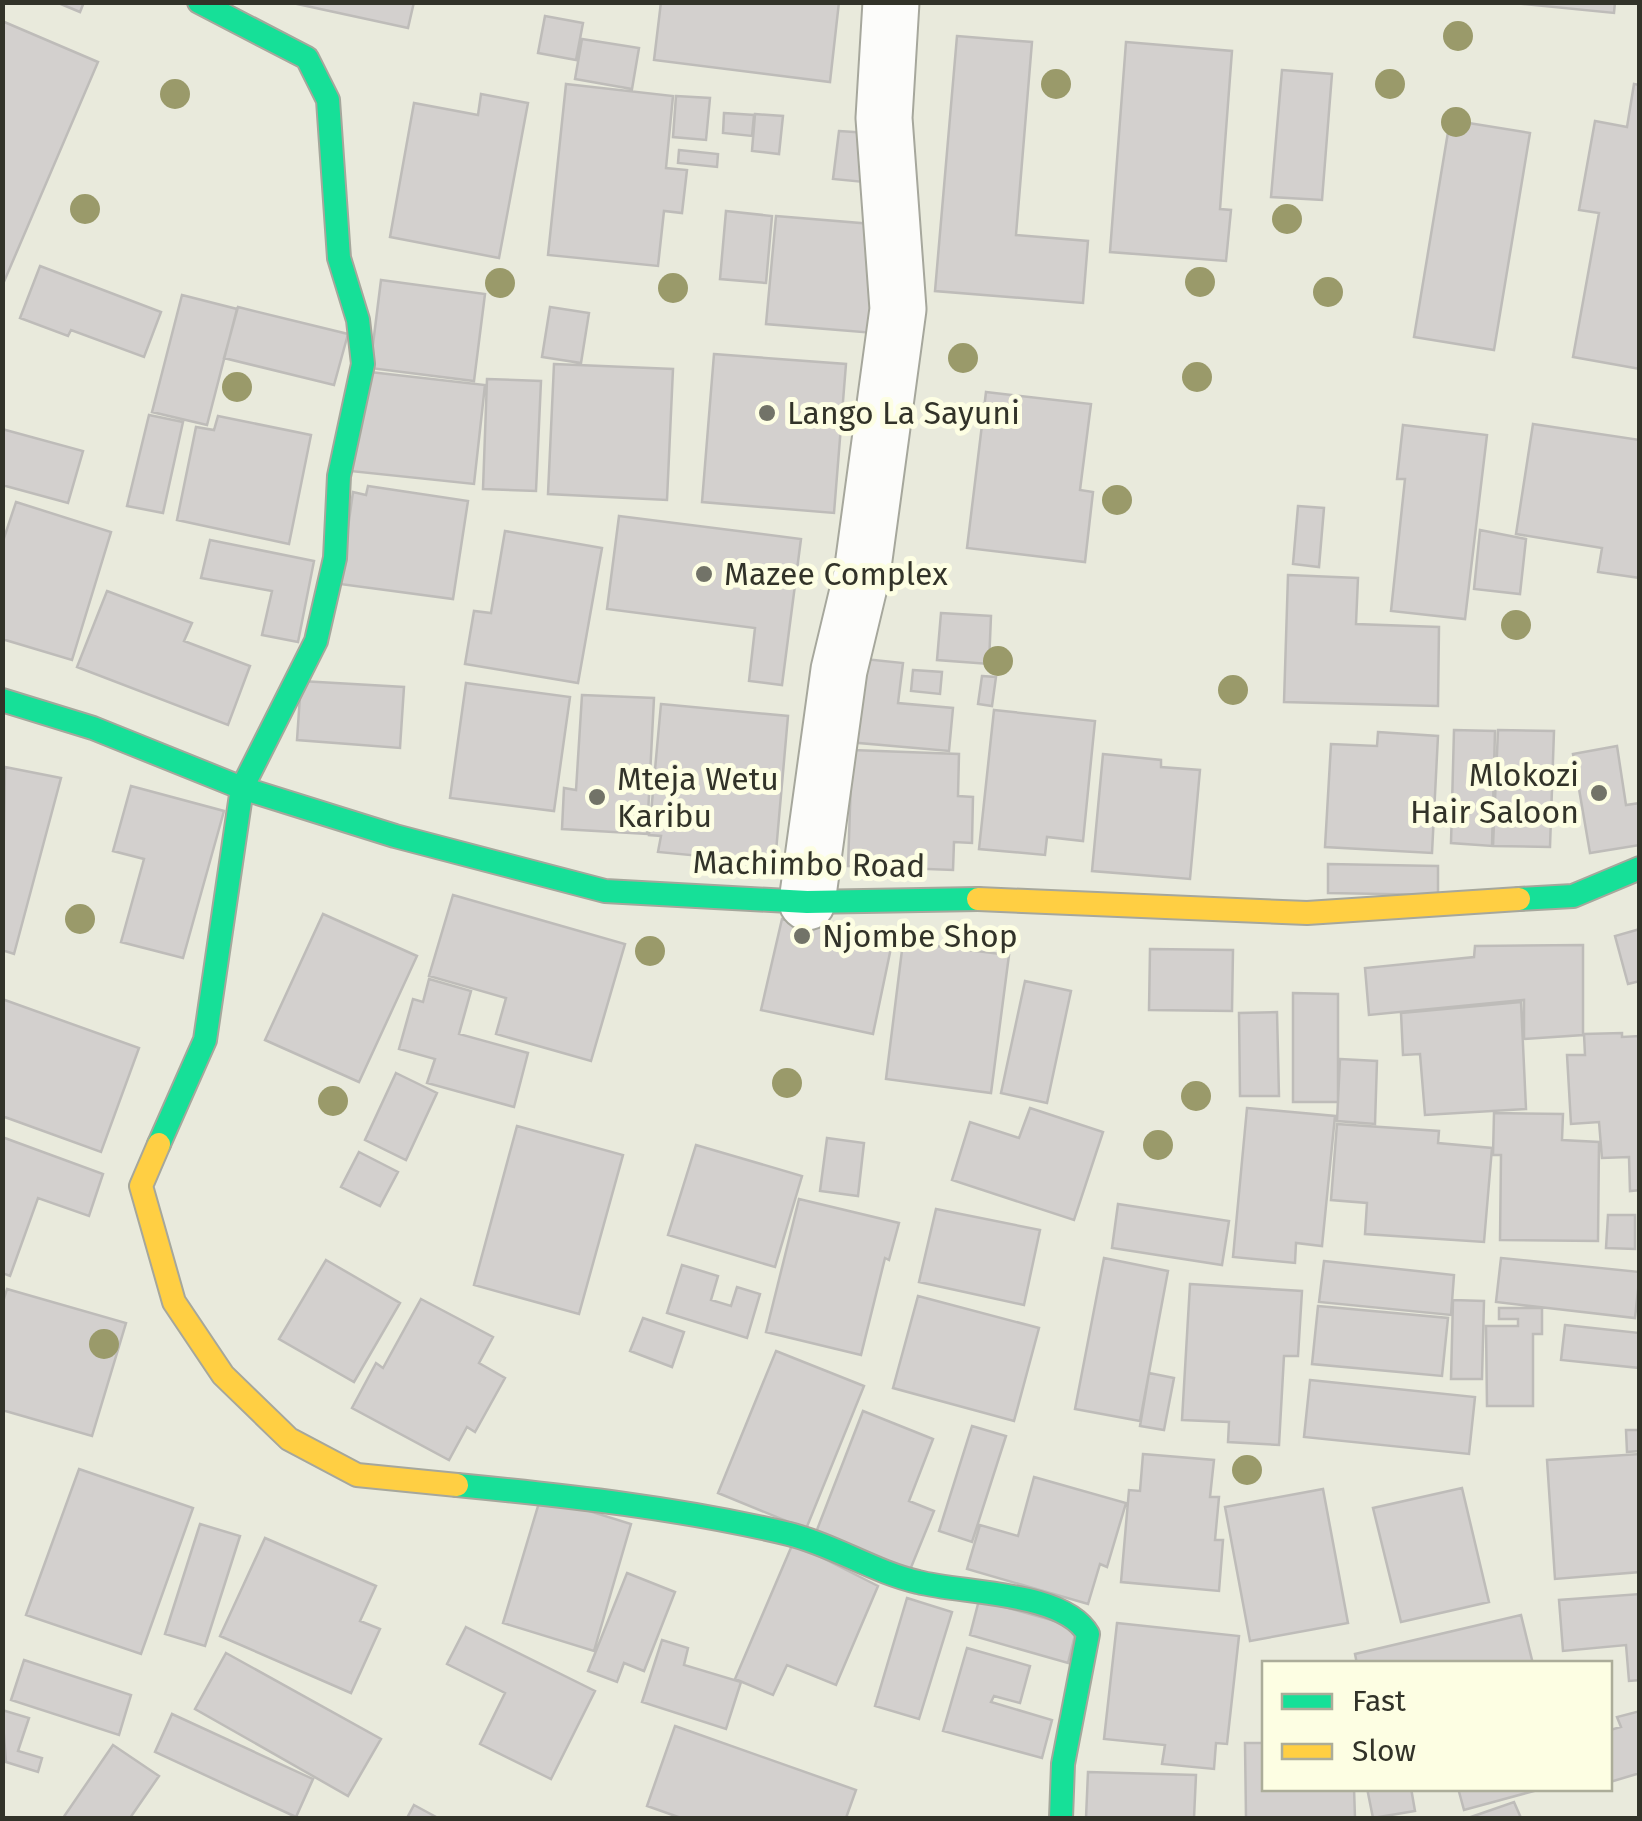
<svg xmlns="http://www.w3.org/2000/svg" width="1642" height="1821" viewBox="0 0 1642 1821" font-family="'Fira Sans',sans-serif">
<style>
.building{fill:#d3d0ce;stroke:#bebcb9;stroke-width:2.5}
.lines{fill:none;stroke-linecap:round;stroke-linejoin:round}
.street-casing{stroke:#a6a79c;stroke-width:59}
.fast-casing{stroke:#a6a79c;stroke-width:26}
.slow-casing{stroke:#a6a79c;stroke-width:26}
.street{stroke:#fcfcfa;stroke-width:55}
.fast{stroke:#16e098;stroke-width:22}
.slow{stroke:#ffcf43;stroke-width:22}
.tree{fill:#9a9a6a}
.poi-dot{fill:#727368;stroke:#fdfee3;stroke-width:4}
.labels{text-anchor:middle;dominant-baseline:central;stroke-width:10;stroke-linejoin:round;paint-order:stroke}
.poi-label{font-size:32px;fill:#323329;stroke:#fdfee3;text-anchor:start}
.street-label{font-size:32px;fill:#323329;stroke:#fdfee3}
</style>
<rect width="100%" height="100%" fill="#e9eadc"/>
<path class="building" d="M56 2H84L80 12Z
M288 2H414L408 28Z
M661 2H839L830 82 654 60Z
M1503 2H1615L1614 13Z
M545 16 583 23 576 60 538 53Z
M2 21 98 62 3 284H2Z
M957 36 1032 42 1016 235 1088 241 1083 303 935 291Z
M582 39 639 48 632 89 575 79Z
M1126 42 1232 51 1220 209 1231 210 1226 261 1110 252Z
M1282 70 1332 74 1322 200 1271 197Z
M566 84 673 96 666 168 687 170 682 213 664 211 658 266 548 255Z
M1634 84 1640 85V369L1573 357 1599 213 1579 210 1595 121 1627 127Z
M481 94 528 103 499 258 390 237 414 103 478 115Z
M676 96 710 98 706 140 673 137Z
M724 113 754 115 752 136 723 133Z
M755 114 783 116 779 154 752 151Z
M1450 120 1530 133 1494 350 1414 337Z
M839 131 869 133 864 182 833 179Z
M679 150 718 154 717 167 678 163Z
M726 211 772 216 766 283 720 279Z
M776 216 884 225 874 333 766 324Z
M40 266 161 312 144 357 71 330 68 336 20 318Z
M381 280 485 294 474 381 370 368Z
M182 295 237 309 207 425 152 412Z
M238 307 348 334 334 385 224 358Z
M550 307 589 313 581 363 542 357Z
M714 354 846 364 834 513 702 502Z
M554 364 673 369 667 500 548 494Z
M370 372 485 385 474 484 350 471Z
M487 379 541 381 536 491 483 489Z
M986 392 1091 404 1080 490 1093 492 1085 562 967 548Z
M149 415 183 422 163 513 127 506Z
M218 416 311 435 289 544 177 520 196 427 214 430Z
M1533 424 1640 440V578L1598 572 1602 548 1516 534Z
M1403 425 1487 435 1465 619 1391 611 1405 479H1397Z
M2 429 83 451 68 503 2 485Z
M368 486 468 501 453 599 340 584 353 492 366 495Z
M16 502 111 532 72 660 2 639V544Z
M1298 506 1324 508 1319 567 1293 564Z
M619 516 801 539 782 685 749 681 755 628 607 609Z
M1480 530 1526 539 1520 594 1474 589Z
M505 531 602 548 578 683 465 664 474 611 491 613Z
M210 540 314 561 298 642 262 635 272 591 201 578Z
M1288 575 1358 578 1356 624 1439 627 1438 706 1284 702Z
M107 591 192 623 184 641 250 666 228 725 77 667Z
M941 613 991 616 989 664 937 660Z
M855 658 903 663 898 703 953 708 949 751 848 742Z
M913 670 942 672 940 694 911 691Z
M982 676 996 677 992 706 978 704Z
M301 681 404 687 400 748 297 740Z
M466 683 570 697 554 811 450 798Z
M582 695 654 698 647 834 562 829 564 788 576 790Z
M661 704 788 716 775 863 658 852 661 836 649 835Z
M994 710 1095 721 1083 841 1047 837 1045 855 979 849Z
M1454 730 1495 731 1492 846 1451 843Z
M1498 730 1554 731 1550 847 1493 846Z
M1378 732 1438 736 1432 853 1325 847 1331 744 1377 746Z
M1617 746 1626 805 1640 803V845L1590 853 1573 754Z
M852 750 959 754 958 796 973 797 972 843 954 842 953 870 848 866Z
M1103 754 1161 760V767L1200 770 1190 879 1092 871Z
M5 767 61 778 14 954 2 950Z
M131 786 224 811 183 958 121 942 144 859 113 851Z
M1328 864 1438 866V895L1328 893Z
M453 895 625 944 591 1061 496 1034 506 998 429 976Z
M323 914 417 956 359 1082 265 1040Z
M782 919 892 943 873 1034 761 1010Z
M1640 929V981L1628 984 1615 936Z
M903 942 1009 955 991 1093 886 1079Z
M1583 945V1035L1524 1039V1000L1369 1015 1365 968 1474 957 1475 946Z
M1150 949 1233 950 1232 1011 1149 1010Z
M429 979 471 991 459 1034 528 1053 514 1107 427 1083 435 1059 399 1049 413 999 423 1002Z
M1025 981 1071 991 1047 1103 1001 1093Z
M1293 993 1338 994V1102H1293Z
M2 999 139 1048 101 1152 2 1116Z
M1521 1002 1526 1109 1425 1115 1420 1054 1403 1055 1401 1013Z
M1277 1012 1279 1096H1240L1239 1013Z
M1622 1033V1037L1640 1036V1190L1630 1191 1629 1157 1602 1158 1599 1122 1571 1124 1567 1055H1585L1584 1034Z
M1340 1059 1377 1061 1375 1124 1337 1121Z
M396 1073 437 1093 406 1160 365 1140Z
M1030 1108 1103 1132 1074 1220 952 1180 970 1122 1019 1138Z
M1247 1108 1335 1116 1322 1246 1296 1243 1295 1263 1233 1257Z
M1494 1113 1563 1114 1562 1140 1599 1142 1598 1241 1500 1240 1501 1155H1493Z
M1337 1124 1439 1131 1438 1143 1492 1148 1484 1242 1365 1234 1367 1203 1331 1200Z
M517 1126 623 1155 579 1314 474 1285Z
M2 1137 103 1174 89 1216 38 1198 10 1276 2 1273Z
M827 1138 864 1143 858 1196 820 1191Z
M696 1145 802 1176 775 1267 668 1235Z
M359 1152 398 1172 380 1206 341 1187Z
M799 1199 899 1223 889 1260 885 1258 861 1355 766 1332Z
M1118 1204 1229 1221 1222 1265 1112 1248Z
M936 1209 1040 1230 1024 1305 919 1282Z
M1608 1215H1635V1249L1606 1248Z
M1104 1258 1168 1271 1140 1421 1075 1409Z
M1501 1258 1640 1272 1635 1318 1496 1302Z
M326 1260 400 1303 354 1382 279 1339Z
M1324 1261 1454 1275 1451 1315 1319 1302Z
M682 1265 718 1276 711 1300 731 1306 737 1287 760 1294 747 1338 667 1313Z
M1190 1284 1302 1291 1298 1356H1284L1279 1445 1228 1442 1229 1422 1182 1420Z
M7 1289 126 1323 92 1436 2 1410V1305Z
M918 1296 1039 1328 1014 1421 893 1388Z
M421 1299 493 1337 479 1363 505 1378 475 1432 467 1427 449 1460 352 1408 376 1363 383 1368Z
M1453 1300 1484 1301 1482 1379H1451Z
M1318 1306 1448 1318 1442 1376 1312 1364Z
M1499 1308H1542V1334H1533V1406H1487L1486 1326H1518V1319H1499Z
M643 1318 684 1332 672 1367 630 1351Z
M1565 1325 1640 1333V1368L1561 1360Z
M776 1351 864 1386 806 1529 718 1493Z
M1149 1373 1174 1378 1164 1430 1140 1426Z
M1310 1380 1475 1397 1469 1454 1304 1437Z
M863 1411 933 1439 909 1501 934 1511 910 1570 815 1535Z
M972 1426 1006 1436 972 1542 939 1531Z
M1626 1430H1640V1451L1627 1452Z
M1143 1454 1214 1460 1210 1497H1219L1215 1540H1223L1219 1591 1121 1582 1129 1490 1140 1491Z
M1640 1454V1572L1555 1579 1547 1460Z
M79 1469 193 1508 141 1654 26 1615Z
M1034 1477 1126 1503 1107 1567 1100 1564 1088 1604 967 1569 980 1525 1018 1536Z
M1462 1488 1489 1602 1401 1622 1373 1508Z
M1323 1489 1348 1623 1250 1641 1225 1507Z
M541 1496 631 1524 594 1651 503 1623Z
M200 1524 240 1536 205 1646 165 1634Z
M265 1538 376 1586 360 1621 380 1629 351 1693 220 1636Z
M793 1543 878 1586 836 1685 787 1665 773 1695 735 1679Z
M627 1573 675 1592 644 1671 624 1663 617 1682 588 1671Z
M1640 1594V1680L1629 1681 1626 1645 1563 1651 1559 1600Z
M907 1598 952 1612 919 1719 875 1706Z
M979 1600 1077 1627 1068 1663 970 1635Z
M1521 1615 1533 1664H1357L1355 1654Z
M1117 1623 1239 1636 1227 1744 1216 1743 1214 1769 1162 1764 1165 1745 1104 1739Z
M466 1627 595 1691 551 1779 480 1744 505 1693 447 1664Z
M662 1640 688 1648 684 1665 741 1682 726 1729 642 1702Z
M967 1648 1030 1666 1020 1703 994 1696 991 1702 1052 1720 1042 1758 943 1731Z
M226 1653 381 1739 348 1796 195 1709Z
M24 1660 131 1695 119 1735 11 1700Z
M2 1710 29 1718 18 1751 42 1758 38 1772 6 1762Z
M1640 1711V1773L1610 1782V1730L1621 1727 1617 1717Z
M172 1714 313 1779 296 1817 155 1752Z
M675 1726 856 1790 846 1818H681L647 1806Z
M1245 1743H1264V1788H1354L1355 1818H1246Z
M113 1745 159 1776 130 1818H63Z
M1088 1772 1196 1775 1194 1818H1086Z
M1367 1788H1411L1415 1811 1373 1818Z
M1458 1788H1545L1464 1810Z
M1514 1802 1521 1818H1468Z
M414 1805 438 1818H407Z"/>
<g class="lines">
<defs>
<path id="street" d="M807 902 839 670 862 574 898 309 884 118 891 2"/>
<path id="fast" d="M2 700 93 728 242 788 395 836 605 891 807 902 978 899
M1519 899 1573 896 1640 868
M159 1144 205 1040 242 788 316 641 335 558 339 476 363 364 358 320 339 258 328 100 307 58 199 2
M457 1485C569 1496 680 1508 789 1534 834 1545 874 1572 918 1582 964 1594 1063 1591 1088 1634L1063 1764 1061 1818"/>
<path id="slow" d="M978 899 1307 913 1519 899
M159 1144 141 1186 174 1302 223 1375 289 1439 357 1475 457 1485"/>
</defs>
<use href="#street" class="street-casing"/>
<use href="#fast" class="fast-casing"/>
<use href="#slow" class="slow-casing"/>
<use href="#street" class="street"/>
<use href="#fast" class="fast"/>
<use href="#slow" class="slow"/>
</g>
<g class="tree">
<circle cx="1458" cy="36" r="15"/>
<circle cx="1056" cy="84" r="15"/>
<circle cx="1390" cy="84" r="15"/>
<circle cx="175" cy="94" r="15"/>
<circle cx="1456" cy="122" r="15"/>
<circle cx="85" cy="209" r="15"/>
<circle cx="1287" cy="219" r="15"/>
<circle cx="1200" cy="282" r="15"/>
<circle cx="500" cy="283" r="15"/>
<circle cx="673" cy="288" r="15"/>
<circle cx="1328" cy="292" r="15"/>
<circle cx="963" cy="358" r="15"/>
<circle cx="1197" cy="377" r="15"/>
<circle cx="237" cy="387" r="15"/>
<circle cx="1117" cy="500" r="15"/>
<circle cx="1516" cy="625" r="15"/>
<circle cx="998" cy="661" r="15"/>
<circle cx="1233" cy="690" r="15"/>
<circle cx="80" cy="919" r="15"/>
<circle cx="650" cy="951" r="15"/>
<circle cx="787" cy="1083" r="15"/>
<circle cx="1196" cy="1096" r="15"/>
<circle cx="333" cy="1101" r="15"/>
<circle cx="1158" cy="1145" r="15"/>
<circle cx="104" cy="1344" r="15"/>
<circle cx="1247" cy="1470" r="15"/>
</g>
<g class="poi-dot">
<circle cx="767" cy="413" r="10"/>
<circle cx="704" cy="574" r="10"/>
<circle cx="1599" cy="793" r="10"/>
<circle cx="597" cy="797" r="10"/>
<circle cx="802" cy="936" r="10"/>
</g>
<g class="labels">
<g class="poi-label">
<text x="787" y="413">Lango La Sayuni</text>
<text x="724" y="574">Mazee Complex</text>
<text x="1579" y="775" text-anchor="end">Mlokozi<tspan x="1579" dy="37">Hair Saloon</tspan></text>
<text x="617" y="779">Mteja Wetu<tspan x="617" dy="37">Karibu</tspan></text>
<text x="822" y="936">Njombe Shop</text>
</g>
<g class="street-label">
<text transform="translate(809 864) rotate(1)">Machimbo Road</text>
</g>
</g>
<rect width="1642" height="1821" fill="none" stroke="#323329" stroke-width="10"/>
<rect x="1262" y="1661" width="350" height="130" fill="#fdfee3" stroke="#acad99" stroke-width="2.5"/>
<rect x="1282" y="1694" width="50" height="15" fill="#16e098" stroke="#acad99" stroke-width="2.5"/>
<text x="1352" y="1711" font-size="30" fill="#323329">Fast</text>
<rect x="1282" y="1744" width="50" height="15" fill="#ffcf43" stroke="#acad99" stroke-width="2.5"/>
<text x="1352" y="1761" font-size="30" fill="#323329">Slow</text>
</svg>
